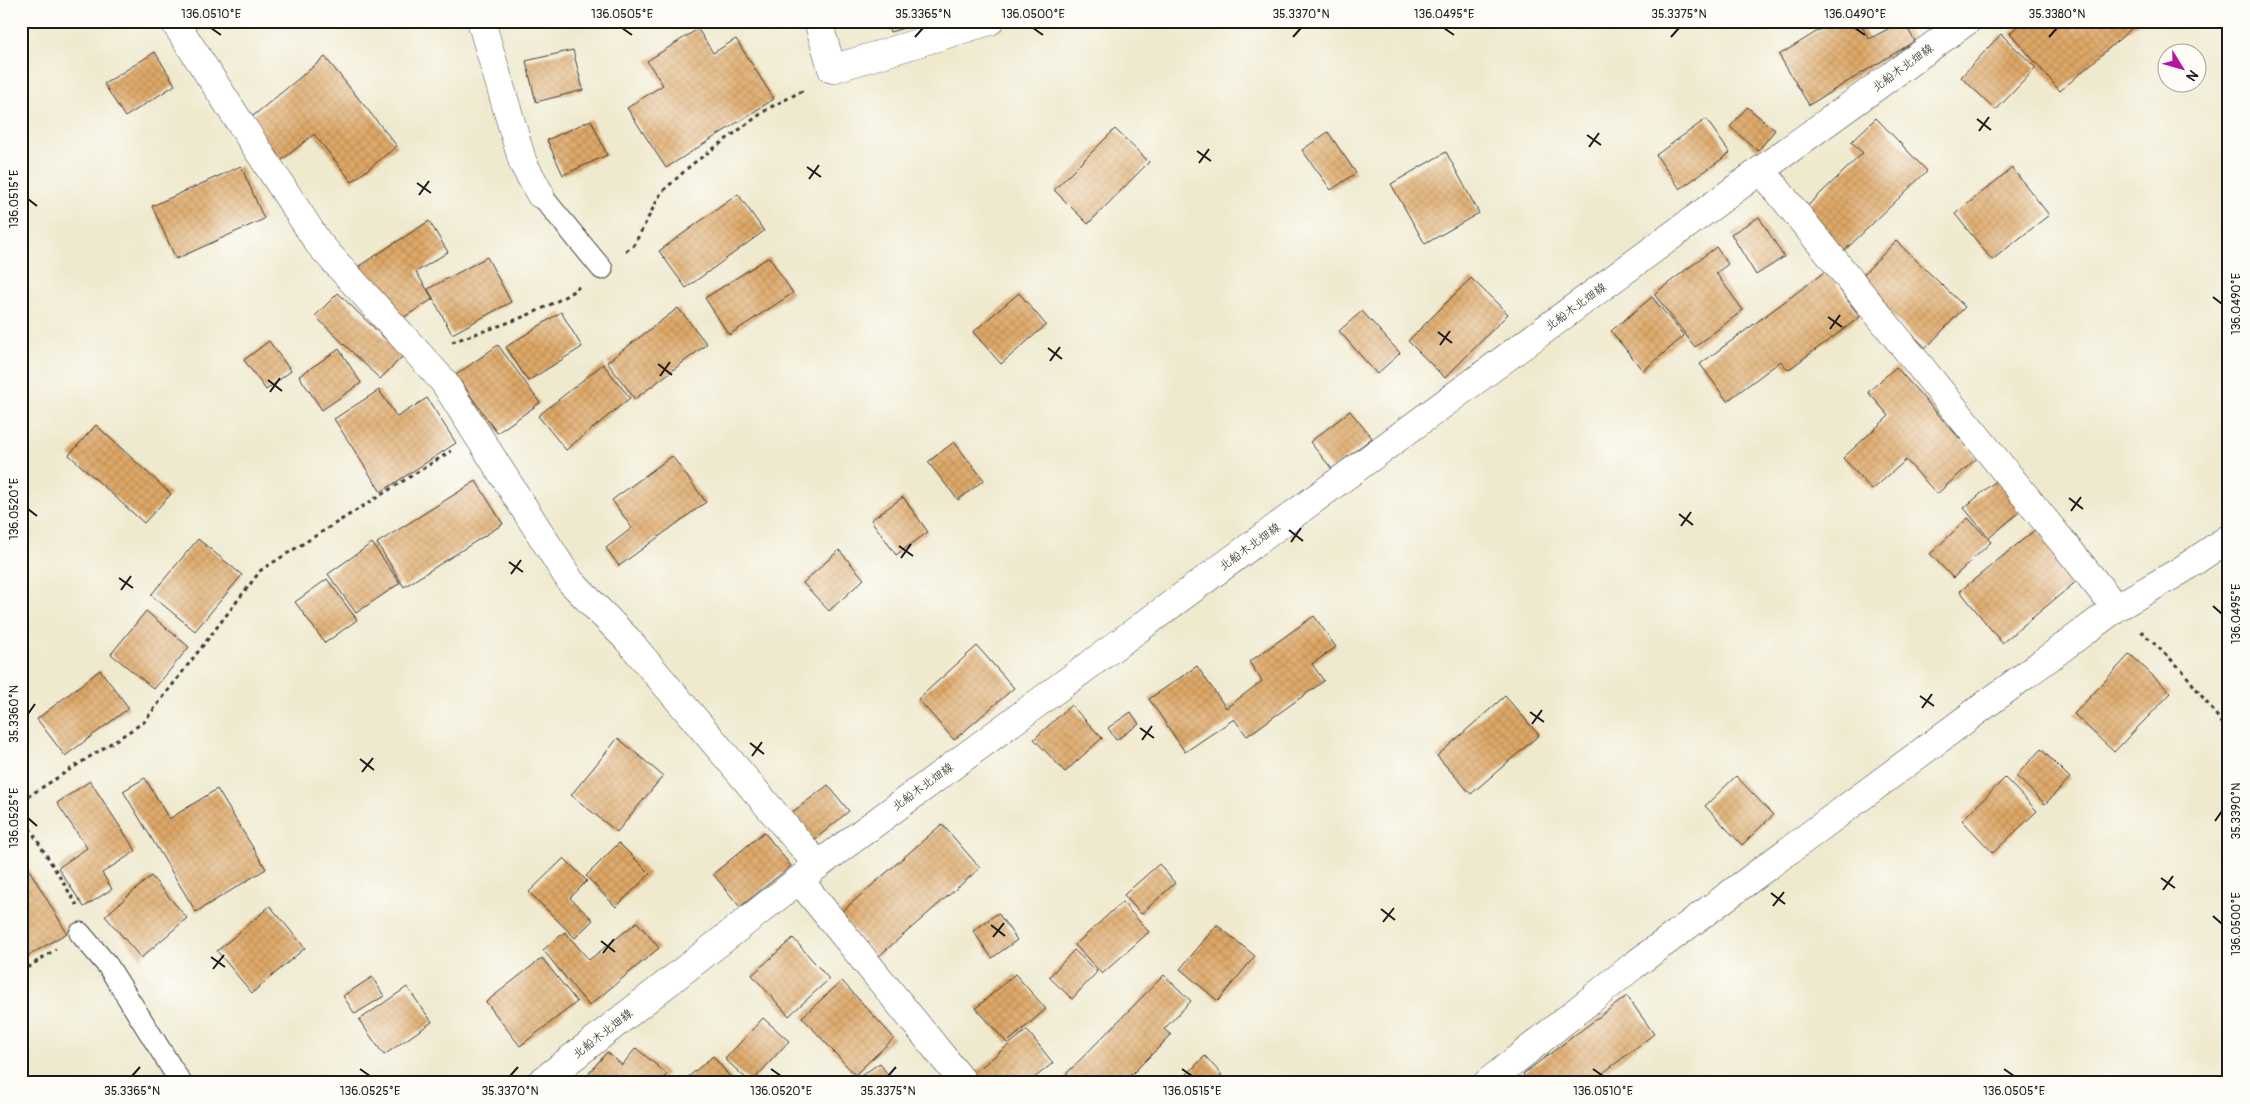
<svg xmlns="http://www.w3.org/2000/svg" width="2250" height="1104" viewBox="0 0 2250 1104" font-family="Pangolin,'Klee One',sans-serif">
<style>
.building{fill:url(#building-cross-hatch)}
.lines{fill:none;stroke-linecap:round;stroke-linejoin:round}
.service-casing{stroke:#3c3b37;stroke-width:23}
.minor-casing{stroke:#3c3b37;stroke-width:29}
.tertiary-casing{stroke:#3c3b37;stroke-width:29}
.secondary-casing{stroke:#3c3b37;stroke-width:29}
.path{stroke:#3c3b37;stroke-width:3;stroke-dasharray:4 4;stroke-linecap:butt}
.service{stroke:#fff;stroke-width:21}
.minor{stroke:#fff;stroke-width:28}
.tertiary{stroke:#fff;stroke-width:28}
.secondary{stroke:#fff;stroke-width:28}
.ticks{fill:none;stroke:#1c1c1c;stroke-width:2}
.labels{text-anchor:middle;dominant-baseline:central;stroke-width:4.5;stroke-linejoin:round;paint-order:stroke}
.street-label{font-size:12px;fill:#1c1c1c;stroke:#fdfcf7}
.neatline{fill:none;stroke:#1c1c1c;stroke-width:2}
.ticks-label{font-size:12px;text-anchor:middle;fill:#1c1c1c}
</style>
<defs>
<pattern id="building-cross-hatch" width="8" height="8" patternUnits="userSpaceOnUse" patternTransform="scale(1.25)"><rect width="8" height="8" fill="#dea867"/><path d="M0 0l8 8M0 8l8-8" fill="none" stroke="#be9059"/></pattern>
</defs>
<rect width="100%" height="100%" fill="#fdfcf7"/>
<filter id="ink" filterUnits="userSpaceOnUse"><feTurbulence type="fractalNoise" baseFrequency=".02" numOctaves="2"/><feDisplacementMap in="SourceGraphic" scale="10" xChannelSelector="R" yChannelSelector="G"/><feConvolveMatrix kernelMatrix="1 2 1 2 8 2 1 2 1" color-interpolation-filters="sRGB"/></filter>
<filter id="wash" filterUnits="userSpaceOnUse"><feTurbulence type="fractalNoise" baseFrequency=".0096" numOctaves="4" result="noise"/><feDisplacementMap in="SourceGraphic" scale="20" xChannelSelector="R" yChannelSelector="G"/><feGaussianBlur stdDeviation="1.12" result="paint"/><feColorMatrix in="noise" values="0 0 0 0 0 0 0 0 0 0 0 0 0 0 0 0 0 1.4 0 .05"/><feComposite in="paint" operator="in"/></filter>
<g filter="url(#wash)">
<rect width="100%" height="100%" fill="#efe9ce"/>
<g id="blocks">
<path class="building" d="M886 21H925V22L890 32Z
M1834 21H1859L1869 39 1903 21 1915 41 1809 105 1779 55Z
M2023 21 2060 23 2140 21 2060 91 2010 33Z
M698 29 713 53 736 39 774 99 666 168 627 108 663 85 647 61Z
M2001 34 2036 68 1996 110 1961 77Z
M573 50 583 90 536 102 526 61Z
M155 52 175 85 125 117 104 84Z
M325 57 397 146 352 182 314 134 281 161 248 120Z
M1747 107 1775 130 1758 151 1730 127Z
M1876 118 1927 171 1840 255 1800 213 1863 153 1851 142Z
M1706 119 1730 153 1680 189 1656 155Z
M591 120 607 155 563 175 547 140Z
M1115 129 1149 162 1088 224 1054 190Z
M1328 132 1356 173 1331 190 1302 150Z
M1446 152 1479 213 1425 244 1391 184Z
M241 166 264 219 176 259 152 206Z
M2012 168 2049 215 1992 260 1955 214Z
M738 194 764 231 686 288 659 251Z
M1759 217 1784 257 1756 275 1731 234Z
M429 221 448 252 416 272 433 299 395 323 359 266Z
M1896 241 1965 307 1926 348 1857 281Z
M1716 247 1728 264 1716 273 1743 310 1695 347 1654 294Z
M487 257 511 302 452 334 428 289Z
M769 257 793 293 729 335 705 298Z
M1826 271 1860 317 1788 370 1781 361 1727 401 1700 364Z
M1471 278 1508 314 1445 378 1408 341Z
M338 293 403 356 380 379 315 316Z
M1019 293 1046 325 1001 364 973 332Z
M1652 297 1684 336 1643 371 1611 331Z
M678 308 707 344 635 399 607 362Z
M1362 311 1400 353 1377 374 1339 331Z
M561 312 582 347 528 381 506 347Z
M269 341 291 371 266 390 244 360Z
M498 345 540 403 497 433 456 375Z
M339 349 361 383 322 410 299 376Z
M603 364 630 398 566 450 538 416Z
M1896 367 1977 458 1937 494 1906 460 1872 490 1843 458 1889 416 1868 392Z
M379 390 397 417 427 398 456 443 381 492 334 419Z
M1350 411 1372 438 1332 469 1310 442Z
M96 425 171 494 144 523 69 455Z
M954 442 984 480 958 500 928 462Z
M672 456 706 502 619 566 606 548 632 528 612 500Z
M1998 479 2024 508 1989 538 1964 508Z
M476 481 503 524 404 587 377 543Z
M903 497 928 532 896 555 871 520Z
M1968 518 1991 542 1953 578 1930 554Z
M2036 529 2078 580 2002 643 1960 591Z
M198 539 242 575 195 631 151 595Z
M372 543 400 583 356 613 328 574Z
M839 550 864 579 829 611 803 583Z
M327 579 357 620 325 643 295 602Z
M146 611 189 647 154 689 111 654Z
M1314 616 1336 647 1312 664 1324 681 1247 736 1234 719 1185 752 1149 699 1197 666 1226 708 1262 681 1249 662Z
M977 646 1014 688 954 740 918 699Z
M2130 654 2171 693 2114 752 2074 714Z
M100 670 129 708 65 756 37 719Z
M1505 696 1539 735 1471 794 1437 756Z
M1071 705 1102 738 1065 772 1034 739Z
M1131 712 1139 724 1116 740 1108 728Z
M618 738 663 776 617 832 571 795Z
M2041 749 2070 778 2045 804 2016 776Z
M1736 776 1773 815 1742 845 1705 806Z
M145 778 169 819 217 789 266 869 196 912 123 791Z
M2005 778 2037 811 1993 853 1962 820Z
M90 781 136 851 102 873 112 889 84 907 58 868 87 848 57 803Z
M828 785 849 811 812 842 790 814Z
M942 824 980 868 878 957 839 914Z
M764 832 791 866 740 907 713 874Z
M619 843 650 874 616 907 586 876Z
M21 856 67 933 21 960Z
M564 858 587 881 570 898 593 920 575 938 529 892Z
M1159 864 1175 883 1141 914 1124 895Z
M151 876 187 918 141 958 105 916Z
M1122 902 1149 932 1102 974 1075 945Z
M270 906 305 948 252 993 217 951Z
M998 913 1017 940 992 958 973 931Z
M637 922 659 948 589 1006 543 950 565 932 589 960Z
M1217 925 1255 956 1218 1001 1180 969Z
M793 938 829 979 789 1016 752 975Z
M1074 950 1097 972 1072 999 1049 977Z
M542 958 577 1002 520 1046 486 1002Z
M1015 974 1046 1009 1007 1043 976 1008Z
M1164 975 1191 1001 1164 1029 1171 1035 1127 1079 1131 1083H1071L1064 1076Z
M372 977 384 996 355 1014 343 996Z
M842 981 894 1038 855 1075 802 1017Z
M407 987 432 1022 384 1055 359 1020Z
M1627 996 1654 1034 1590 1083H1529L1523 1074Z
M763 1018 789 1041 751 1083 725 1059Z
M1027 1030 1053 1063 1028 1083H982L974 1073Z
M636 1048 667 1074 659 1083H600L589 1073 607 1052 622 1065Z
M713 1056 735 1083H681Z
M1205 1056 1222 1075 1212 1083H1178Z
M880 1063 893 1083H850Z"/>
</g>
</g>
<g filter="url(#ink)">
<use href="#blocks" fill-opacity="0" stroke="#3c3b37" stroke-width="1"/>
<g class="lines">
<defs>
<path id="service" d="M540 194 602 269
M80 933 108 966 181 1083"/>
<path id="minor" d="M174 21 319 244 444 382 571 582 627 639 818 865
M481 21 523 163 540 194
M818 21 832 69 990 21
M1761 170 2116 608
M1487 1083 1633 966 2116 608 2180 571 2229 538"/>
<path id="tertiary" d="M800 881 964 1083"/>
<path id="secondary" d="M540 1083 818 865 1761 170 1967 21"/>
</defs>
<use href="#service" class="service-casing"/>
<use href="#minor" class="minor-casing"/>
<use href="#tertiary" class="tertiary-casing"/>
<use href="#secondary" class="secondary-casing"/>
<path class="path" d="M626 251 634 245 661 193 691 165 769 108 806 89
M452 342C494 327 543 314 579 287
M2141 631 2182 670 2229 732
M21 801 144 722 261 570 451 451
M21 814 77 905
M21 972 56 949"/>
<use href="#service" class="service"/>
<use href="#minor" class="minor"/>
<use href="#tertiary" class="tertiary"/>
<use href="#secondary" class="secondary"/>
</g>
</g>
<path class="ticks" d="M211 28 221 35M622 28 632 35M1033 28 1043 35M1444 28 1454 35M1855 28 1865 35M915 37 923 28M1293 37 1301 28M1671 37 1679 28M2049 37 2057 28M1977 119 1991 130M1979 131 1989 117M1587 135 1601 145M1589 147 1599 133M1197 151 1211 161M1199 163 1209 149M807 167 821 177M809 179 819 165M417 183 431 193M419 195 429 181M28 199 37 206M2213 297 2222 304M1828 317 1842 327M1830 329 1840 315M1438 332 1452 343M1440 345 1450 331M1048 348 1062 359M1050 361 1060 347M658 364 672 375M660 376 670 362M268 380 282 391M270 392 280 378M2069 498 2083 509M28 509 37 516M2071 511 2081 497M1679 514 1693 525M1681 526 1691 512M1289 530 1303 541M1291 542 1301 528M899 546 913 556M901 558 911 544M509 562 523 572M511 574 521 560M119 578 133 588M121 590 131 576M2213 606 2222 614M1920 696 1934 706M1922 708 1932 694M1530 712 1544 722M28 714 35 704M1532 724 1542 710M1140 728 1154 738M1142 740 1152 726M750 743 764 754M752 756 762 742M360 759 374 770M362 772 373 758M28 818 37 826M2215 821 2222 811M2161 878 2175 888M2163 890 2173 876M1771 893 1785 904M1773 906 1784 892M1381 909 1395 920M2213 916 2222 924M1383 922 1394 908M991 925 1005 936M993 937 1004 923M601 941 615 952M603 953 614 939M211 957 225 967M213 969 224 955M360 1069 370 1076M771 1069 781 1076M1182 1069 1192 1076M1593 1069 1603 1076M2004 1069 2014 1076M132 1076 140 1067M510 1076 518 1067M888 1076 896 1067"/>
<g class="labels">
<g class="street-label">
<text transform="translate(1903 68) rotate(-36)">北船木北畑線</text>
<text transform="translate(1576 307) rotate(-36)">北船木北畑線</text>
<text transform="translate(1250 547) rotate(-36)">北船木北畑線</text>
<text transform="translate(923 787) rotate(-36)">北船木北畑線</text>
<text transform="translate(603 1034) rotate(-38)">北船木北畑線</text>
</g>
</g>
<rect width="2250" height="1104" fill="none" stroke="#fdfcf7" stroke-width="55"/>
<g transform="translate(2182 68) rotate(127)"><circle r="24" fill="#fdfcf7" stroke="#a3a29f"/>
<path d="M0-4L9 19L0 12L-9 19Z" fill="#b5179e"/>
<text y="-8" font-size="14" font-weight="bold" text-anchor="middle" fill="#1c1c1c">N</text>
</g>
<rect x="28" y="28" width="2194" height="1048" class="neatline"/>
<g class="ticks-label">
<text x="211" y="18">136.0510°E</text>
<text x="622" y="18">136.0505°E</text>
<text x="923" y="18">35.3365°N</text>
<text x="1033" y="18">136.0500°E</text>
<text x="1301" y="18">35.3370°N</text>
<text x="1444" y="18">136.0495°E</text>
<text x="1679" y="18">35.3375°N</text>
<text x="1855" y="18">136.0490°E</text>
<text x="2057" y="18">35.3380°N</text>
<text transform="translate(14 199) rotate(-90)" y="4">136.0515°E</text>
<text transform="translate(2236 304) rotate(-90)" y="4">136.0490°E</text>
<text transform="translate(14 509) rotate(-90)" y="4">136.0520°E</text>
<text transform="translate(2236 614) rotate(-90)" y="4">136.0495°E</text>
<text transform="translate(14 714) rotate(-90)" y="4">35.3360°N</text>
<text transform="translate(2236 811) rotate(-90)" y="4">35.3390°N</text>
<text transform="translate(14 818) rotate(-90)" y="4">136.0525°E</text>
<text transform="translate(2236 924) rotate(-90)" y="4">136.0500°E</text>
<text x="132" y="1095">35.3365°N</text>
<text x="370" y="1095">136.0525°E</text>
<text x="510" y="1095">35.3370°N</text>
<text x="781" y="1095">136.0520°E</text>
<text x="888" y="1095">35.3375°N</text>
<text x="1192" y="1095">136.0515°E</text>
<text x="1603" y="1095">136.0510°E</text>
<text x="2014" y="1095">136.0505°E</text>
</g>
</svg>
